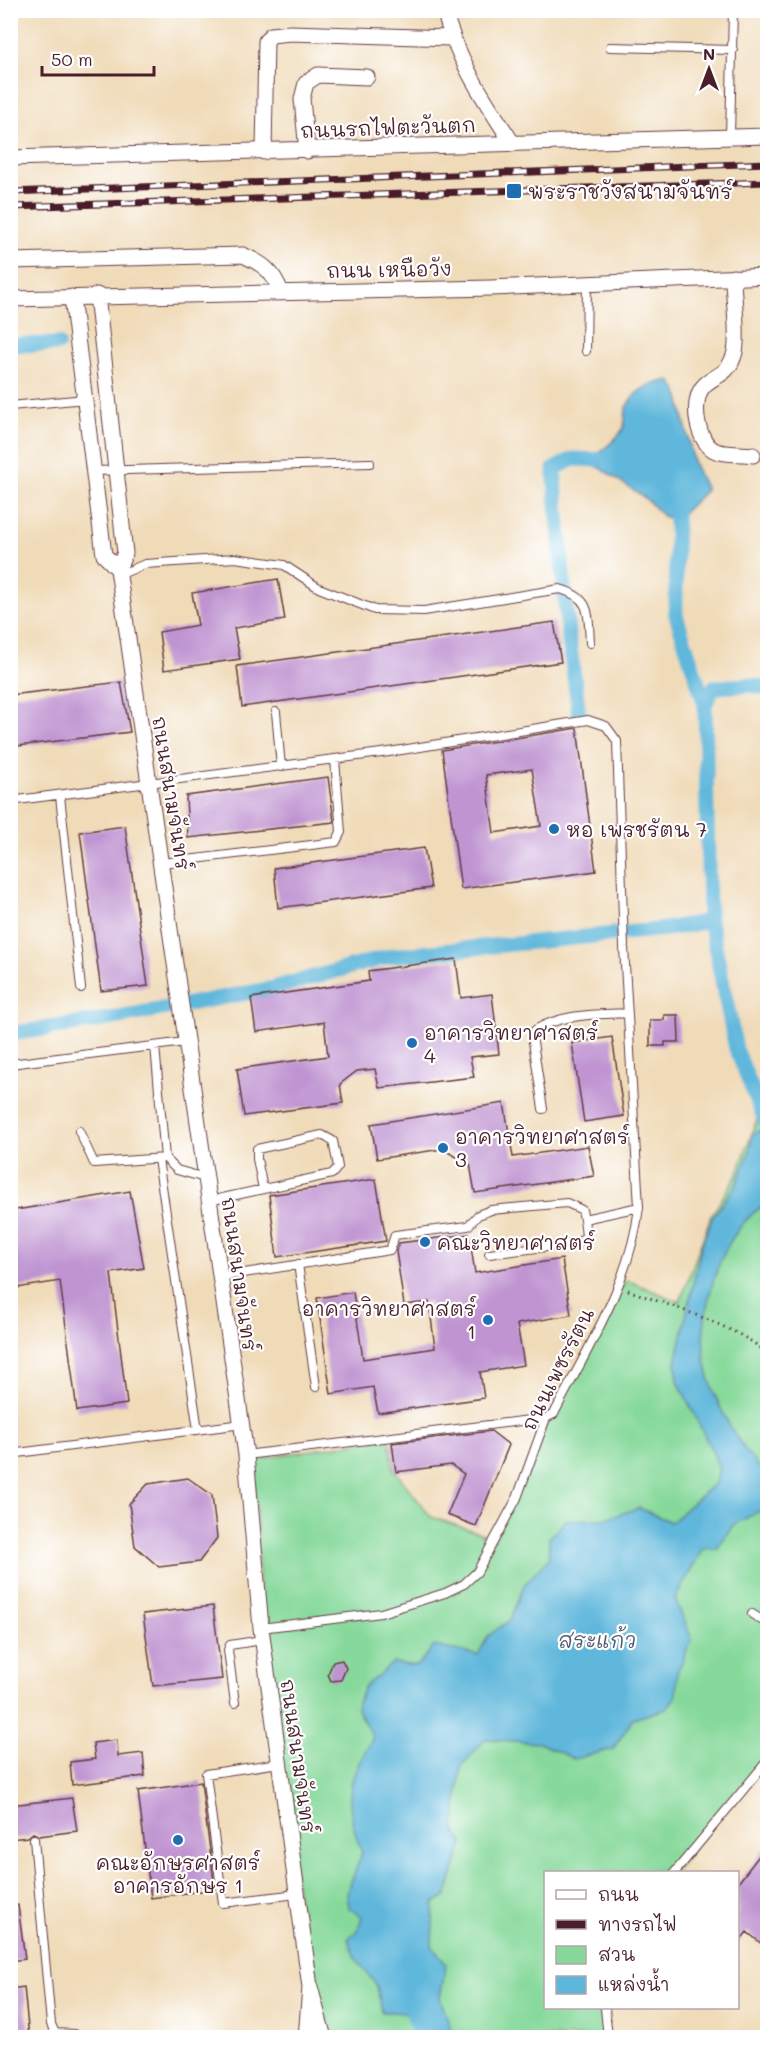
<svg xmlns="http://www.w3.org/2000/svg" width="778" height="2048" viewBox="0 0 778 2048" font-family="Mali,'Playpen Sans Thai',sans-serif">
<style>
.green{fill:#87d99b;stroke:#687c63;stroke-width:1.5}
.water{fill:#5eb7db;stroke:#546b83;stroke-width:1.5}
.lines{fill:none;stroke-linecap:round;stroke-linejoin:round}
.canal{stroke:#5eb7db;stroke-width:15}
.building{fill:#bf94d1;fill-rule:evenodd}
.lane-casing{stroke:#633b40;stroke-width:10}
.street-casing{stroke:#633b40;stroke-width:17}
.path{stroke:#633b40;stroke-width:3;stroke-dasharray:1.5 4.5;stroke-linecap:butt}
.lane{stroke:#fff;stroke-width:8}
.street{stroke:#fff;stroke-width:15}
.rail-casing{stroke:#4a1f2b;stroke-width:7}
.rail{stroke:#fff;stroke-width:4.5;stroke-dasharray:14;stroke-linecap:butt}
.poi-dot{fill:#1f6fb2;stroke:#fff;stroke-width:2}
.labels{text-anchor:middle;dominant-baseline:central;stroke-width:4.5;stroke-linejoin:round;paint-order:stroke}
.street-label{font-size:20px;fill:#4a1f2b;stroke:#fff}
.poi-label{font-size:20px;fill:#4a1f2b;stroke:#fff;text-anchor:start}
.water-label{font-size:21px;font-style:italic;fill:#525c71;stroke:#fff}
</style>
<rect width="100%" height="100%" fill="#fff"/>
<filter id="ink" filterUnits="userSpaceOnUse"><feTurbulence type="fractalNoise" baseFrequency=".0167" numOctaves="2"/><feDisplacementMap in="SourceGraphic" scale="12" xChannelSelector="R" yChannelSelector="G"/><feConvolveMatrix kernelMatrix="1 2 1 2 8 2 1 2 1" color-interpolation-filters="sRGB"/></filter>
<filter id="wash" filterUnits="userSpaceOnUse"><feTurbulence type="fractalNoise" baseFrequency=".008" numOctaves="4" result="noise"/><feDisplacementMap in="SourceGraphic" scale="24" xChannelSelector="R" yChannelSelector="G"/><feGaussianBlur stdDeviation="1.35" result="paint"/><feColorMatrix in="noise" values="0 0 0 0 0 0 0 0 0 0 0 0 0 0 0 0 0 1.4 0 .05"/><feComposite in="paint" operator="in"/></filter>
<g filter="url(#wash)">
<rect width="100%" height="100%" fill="#f0dbb9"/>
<path class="green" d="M759 1114 767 1120V1757L674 1872H546V2008H605L608 2037H333L310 1987 261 1628 254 1460 389 1437 394 1470 431 1517 495 1538 547 1424 626 1280 680 1302 711 1216 737 1175Z"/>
<path class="water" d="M670 380 678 392 694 464 706 490 676 520 663 516 645 498 588 460C601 451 614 443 623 429 626 423 624 417 626 410 631 390 652 383 670 380Z
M767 1128V1204C744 1215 727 1244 718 1267 696 1330 698 1370 731 1428 742 1446 752 1462 767 1475V1507L733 1525 717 1549 703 1548 675 1599 692 1639 677 1673 676 1696 666 1709 633 1719 613 1749 574 1759 539 1743 486 1739 461 1766 454 1829 463 1843 446 1897 434 1903 432 1946 446 1964 440 1998 454 2037H420L413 2013 382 2012 377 1986 354 1956 348 1938 357 1932 362 1917 349 1908 347 1893 362 1853C353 1829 345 1801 354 1775 358 1762 367 1750 373 1737L356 1708 364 1687 393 1663 417 1666 434 1646 478 1655 488 1636 510 1620 524 1585 549 1558V1538L566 1520 604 1519 639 1508 671 1522 715 1483 719 1471 715 1457 678 1381 676 1363 701 1247 712 1218 736 1185 750 1151 752 1134Z"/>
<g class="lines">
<path class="canal" d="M10 345 58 344
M676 500V615L705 705
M768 688 750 685 714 687 705 705 709 916 736 1049 768 1128
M579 714 568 632 554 469 573 459 608 460
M10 1034 109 1019 273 988 391 956 666 929 710 921
M410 2000 420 2038"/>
</g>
<g id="blocks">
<path class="building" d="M278 579 285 620 234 628 240 659 164 670 159 632 198 625 192 593Z
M554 622 561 662 242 707 237 666Z
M121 682 130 732 10 747V695Z
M577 728 596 871 461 889 442 750ZM532 769 541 826 494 833 486 775Z
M328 777 334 822 188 838 186 796Z
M125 826 148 986 101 991 80 832Z
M424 848 431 888 278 908 274 868Z
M456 959 461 998 492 994 499 1054 470 1057 474 1077 379 1088 375 1069 357 1071 340 1084 343 1103 244 1116 237 1069 328 1056 324 1022 256 1032 251 998 369 981 368 971Z
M664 1015H678L679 1042H665V1046H650V1020H664Z
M612 1037 624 1116 584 1122 572 1043Z
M504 1103 513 1157 588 1146 594 1176 475 1193 470 1164 442 1149 377 1159 371 1124Z
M376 1179 386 1241 277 1257 269 1195Z
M130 1191 144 1268 111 1273 127 1404 77 1411 60 1281 17 1288 10 1250V1211Z
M469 1234 475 1273 562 1259 571 1315 517 1324 524 1365 480 1372 484 1398 378 1413 373 1387 331 1394 317 1298 353 1292 363 1359 435 1348 429 1302 404 1305 396 1251 399 1243Z
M491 1431 509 1445 476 1526 447 1515 464 1474 451 1465 396 1472 392 1443Z
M188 1478 212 1495 217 1538 199 1562 159 1567 135 1546 129 1504 148 1484Z
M213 1606 222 1679 153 1686 143 1614Z
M342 1660 346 1668 341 1680 331 1681 328 1674 333 1662Z
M117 1740 118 1756 143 1753 145 1776 72 1785 70 1762 95 1759 93 1743Z
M201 1782 215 1889 151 1898 138 1791Z
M72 1798 77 1831 39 1836 33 1833 28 1837 10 1839V1805Z
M768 1844V1949L747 1932 738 1943V1883Z
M18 1905 25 1959 10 1961V1906Z
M24 1987 29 2037H10V1989Z"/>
</g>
</g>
<g filter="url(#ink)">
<use href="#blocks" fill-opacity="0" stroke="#633b40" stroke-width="1.5"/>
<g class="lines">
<defs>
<path id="lane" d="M610 47 733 50
M730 136 733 10
M586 351 587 283
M10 406 86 399
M94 471 370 463
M119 575 145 564 235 558 284 565 319 588 375 610 424 611 560 589C592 598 588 614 590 643
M276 712 281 767
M60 796 81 988
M10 801 389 752 588 720 606 726 617 741 624 947 639 1207C631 1281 587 1349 554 1414L546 1418 517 1498 477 1572 464 1584 445 1593 381 1613 261 1628
M162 863 336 842 341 832 335 760
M10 1064 185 1042
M543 1109 533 1042 535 1030C564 1013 596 1015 628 1013
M79 1131 94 1163 165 1158 155 1046
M165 1158 177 1170 205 1178
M158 1159 198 1430
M209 1201 332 1174 338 1167 333 1141 322 1135 257 1149V1159L263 1189
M489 1254 578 1243 586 1236 584 1219
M298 1264 316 1387
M219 1277 390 1250 395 1235 468 1226 478 1215 491 1210 567 1203 582 1210 584 1219 639 1207
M10 1454 242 1424
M246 1455 546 1418
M752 1614 768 1624
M235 1703 228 1650 230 1645 262 1640
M279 1763 206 1774 223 1903 297 1894
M34 1839 51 2024 55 2033 74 2034 77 2038
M675 1872 768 1760
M605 2008 608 2038"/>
<path id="street" d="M444 10C457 60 485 101 513 144
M307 151 302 99 306 83 318 75 367 77
M264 152 266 41 271 35 290 33 451 38
M10 158 768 136
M10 261 243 255C263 264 273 271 281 292
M733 277C733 298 739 332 735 352 728 379 712 374 702 388 691 404 697 443 716 451 727 455 742 453 753 455
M72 297 104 555 118 569 125 553 97 295
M10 299 491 288 768 276
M118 569 246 1455 261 1628 310 1987
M306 2038 310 1987 324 2038"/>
</defs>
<use href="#lane" class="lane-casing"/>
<use href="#street" class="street-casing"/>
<path class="path" d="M628 1290C669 1306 736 1325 768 1354"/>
<use href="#lane" class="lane"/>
<use href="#street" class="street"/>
<defs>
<path id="rail" d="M10 192 768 163
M10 207 768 182"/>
</defs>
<use href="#rail" class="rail-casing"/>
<use href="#rail" class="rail"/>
</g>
</g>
<g class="poi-dot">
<rect x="506" y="183" width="16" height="16" rx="3"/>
<circle cx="554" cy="829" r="6"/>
<circle cx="412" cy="1043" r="6"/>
<circle cx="443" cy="1148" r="6"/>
<circle cx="425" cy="1242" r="6"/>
<circle cx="488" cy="1320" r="6"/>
<circle cx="178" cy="1840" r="6"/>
</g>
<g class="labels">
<g class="street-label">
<text transform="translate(388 127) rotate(-2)">ถนนรถไฟตะวันตก</text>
<text transform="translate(389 269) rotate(-1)">ถนน เหนือวัง</text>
<text transform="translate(172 793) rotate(81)">ถนนสนามจันทร์</text>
<text transform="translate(240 1274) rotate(82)">ถนนสนามจันทร์</text>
<text transform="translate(557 1369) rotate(-63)">ถนนเพชรรัตน</text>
<text transform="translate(299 1756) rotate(82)">ถนนสนามจันทร์</text>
</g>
<g class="poi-label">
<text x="528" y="191">พระราชวังสนามจันทร์</text>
<text x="566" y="829">หอ เพรชรัตน 7</text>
<text x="424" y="1032">อาคารวิทยาศาสตร์<tspan x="424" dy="23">4</tspan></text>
<text x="455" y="1136">อาคารวิทยาศาสตร์<tspan x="455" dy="23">3</tspan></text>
<text x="437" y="1242">คณะวิทยาศาสตร์</text>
<text x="476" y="1308" text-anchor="end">อาคารวิทยาศาสตร์<tspan x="476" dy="23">1</tspan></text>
<text x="178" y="1862" text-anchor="middle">คณะอักษรศาสตร์<tspan x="178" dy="23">อาคารอักษร 1</tspan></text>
</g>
<g class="water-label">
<text x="597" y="1639">สระแก้ว</text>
</g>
</g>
<rect width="778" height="2048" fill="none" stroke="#fff" stroke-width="36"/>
<rect x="544" y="1871" width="195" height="138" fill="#ffffff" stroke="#b7a5aa" stroke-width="1.5"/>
<rect x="556" y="1890" width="30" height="9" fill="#ffffff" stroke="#b7a5aa" stroke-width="1.5"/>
<text x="598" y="1901" font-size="18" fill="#4a1f2b">ถนน</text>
<rect x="556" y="1920" width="30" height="9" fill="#4a1f2b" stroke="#b7a5aa" stroke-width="1.5"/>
<text x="598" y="1931" font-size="18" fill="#4a1f2b">ทางรถไฟ</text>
<rect x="556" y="1946" width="30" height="18" fill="#87d99b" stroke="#b7a5aa" stroke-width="1.5"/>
<text x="598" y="1961" font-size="18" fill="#4a1f2b">สวน</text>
<rect x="556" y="1976" width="30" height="18" fill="#5eb7db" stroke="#b7a5aa" stroke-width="1.5"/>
<text x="598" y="1991" font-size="18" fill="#4a1f2b">แหล่งน้ำ</text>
<g transform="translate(709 69)" stroke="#ffffff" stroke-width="4.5" paint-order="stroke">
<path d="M0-4.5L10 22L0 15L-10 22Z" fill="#4a1f2b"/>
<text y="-9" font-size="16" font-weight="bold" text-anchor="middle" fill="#4a1f2b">N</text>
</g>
<path d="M42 66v9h112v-9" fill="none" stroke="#4a1f2b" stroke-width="3"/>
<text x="51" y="66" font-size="18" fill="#4a1f2b" stroke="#ffffff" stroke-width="4.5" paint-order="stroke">50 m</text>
</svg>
